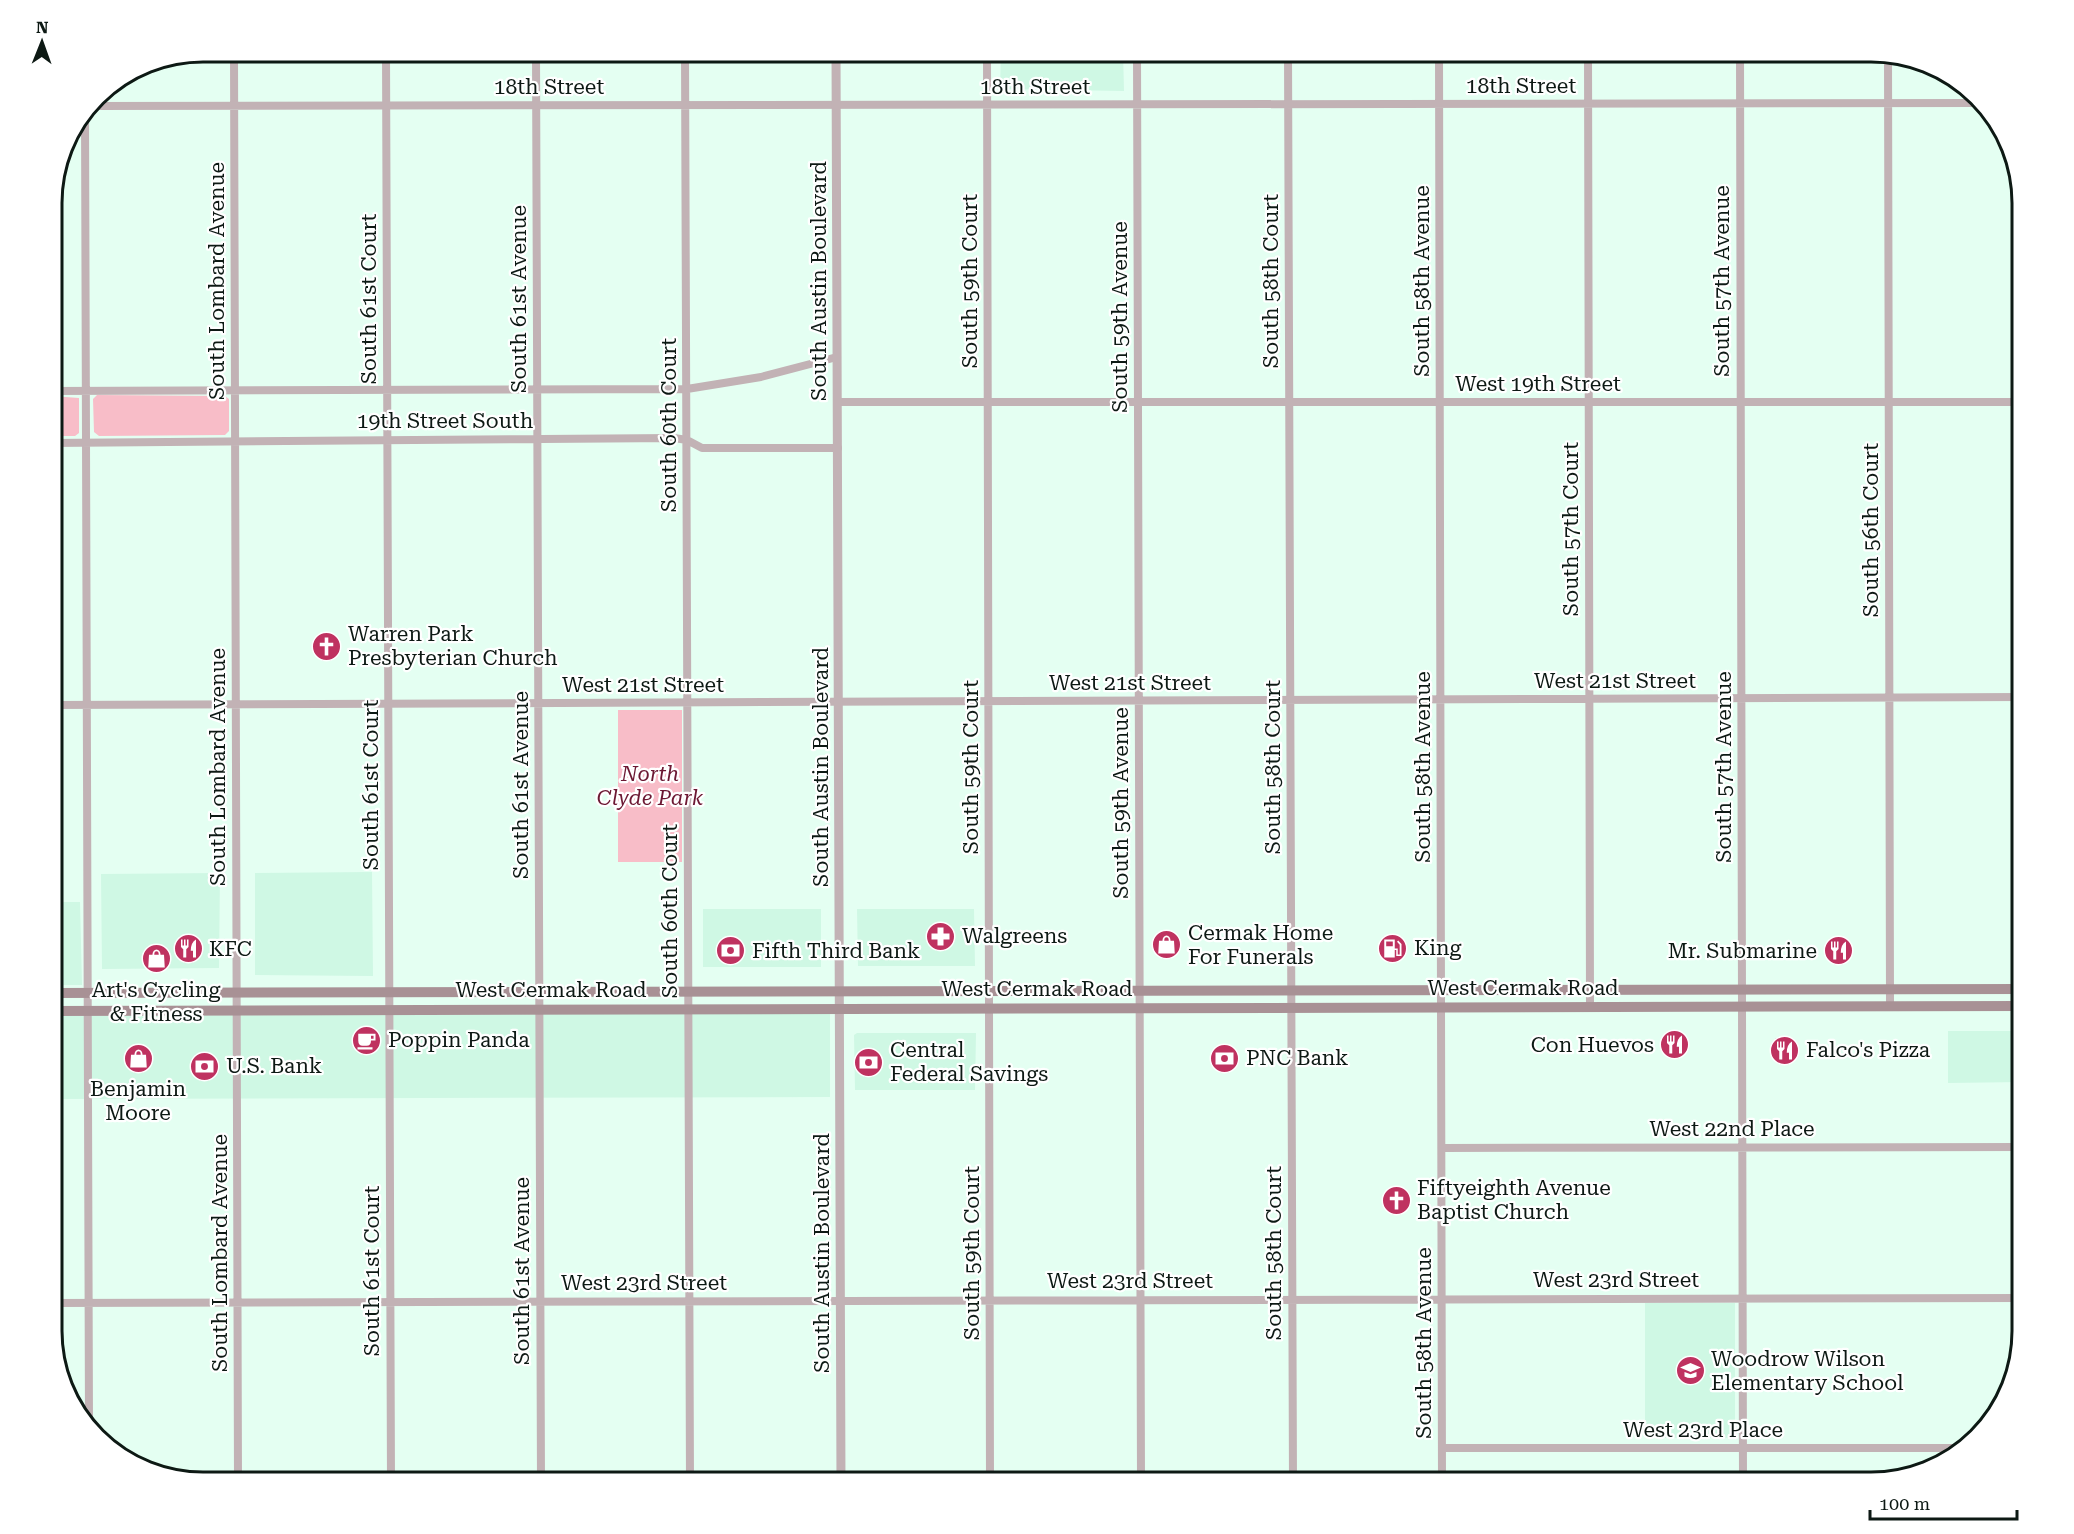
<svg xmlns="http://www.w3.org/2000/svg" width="2074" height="1534" viewBox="0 0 2074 1534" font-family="'Roboto Serif',serif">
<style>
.built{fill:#cff8e4}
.green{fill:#f8bdc8}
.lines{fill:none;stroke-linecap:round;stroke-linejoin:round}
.minor{stroke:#c2b2b5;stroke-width:8}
.tertiary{stroke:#c2b2b5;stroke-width:9}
.secondary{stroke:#a89195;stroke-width:10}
.labels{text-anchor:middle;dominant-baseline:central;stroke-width:4.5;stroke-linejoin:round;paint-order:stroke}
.street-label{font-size:21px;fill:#0d1914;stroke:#fff}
.poi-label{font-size:21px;fill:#0d1914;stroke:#fff;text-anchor:start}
.park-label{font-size:21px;font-style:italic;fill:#6c1833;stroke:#fff}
.rim{fill:none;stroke:#0d1914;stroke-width:3}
</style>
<rect width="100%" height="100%" fill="#e4fff2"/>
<path class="built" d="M1001 51H1123L1124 91 1000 89Z
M372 872 373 976 255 975V873Z
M220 873 219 968 102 969 101 874Z
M51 902H80L82 985H51Z
M703 909H821V967H703Z
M857 909H974L975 966H858Z
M830 1013V1097L51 1099V1016Z
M1948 1031H2023V1082L1948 1083Z
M857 1033H976L975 1090H855L854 1035Z
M1645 1303H1735V1438H1645Z"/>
<path class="green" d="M97 395 225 396 229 399V431L225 435 99 436 94 432 93 399Z
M51 396 79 398V433L75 436H51Z
M618 710H682V862H618Z"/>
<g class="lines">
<path class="minor" d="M234 51 238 1483
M386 51 391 1483
M536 51 541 1483
M685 51 690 1483
M987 51 990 1483
M1137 51 1141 1483
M1288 51 1293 1483
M1439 51 1442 1483
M1588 51 1590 1007
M1740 51 1743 1483
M1888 54 1890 1006
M89 106 1981 103
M85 112 89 1426
M51 391 687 389 761 377 837 357
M838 402H2023
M51 443 674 438 687 440 702 448H838
M51 705 2023 697
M1442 1148 2023 1147
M51 1303 2023 1298
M1442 1448H1963"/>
<path class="tertiary" d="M836 51 841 1483"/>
<path class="secondary" d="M51 993 2023 989
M51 1011 2023 1006"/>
</g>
<defs>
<symbol id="church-disc" viewBox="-11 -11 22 22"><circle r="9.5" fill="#bf3260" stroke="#fff"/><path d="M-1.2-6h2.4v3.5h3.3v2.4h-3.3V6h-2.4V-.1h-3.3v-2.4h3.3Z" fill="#fff"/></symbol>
<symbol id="pharmacy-disc" viewBox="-11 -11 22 22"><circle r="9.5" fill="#bf3260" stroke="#fff"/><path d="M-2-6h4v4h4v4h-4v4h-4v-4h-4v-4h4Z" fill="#fff"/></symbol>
<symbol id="shop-disc" viewBox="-11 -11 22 22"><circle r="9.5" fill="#bf3260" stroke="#fff"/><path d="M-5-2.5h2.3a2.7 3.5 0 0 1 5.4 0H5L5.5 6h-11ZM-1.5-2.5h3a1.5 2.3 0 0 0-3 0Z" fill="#fff"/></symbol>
<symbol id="fuel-disc" viewBox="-11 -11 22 22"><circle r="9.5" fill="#bf3260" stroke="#fff"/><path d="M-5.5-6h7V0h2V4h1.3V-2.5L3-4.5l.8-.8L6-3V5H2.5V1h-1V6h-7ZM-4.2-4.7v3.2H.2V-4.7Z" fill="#fff"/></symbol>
<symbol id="restaurant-disc" viewBox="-11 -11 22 22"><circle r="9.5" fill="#bf3260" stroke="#fff"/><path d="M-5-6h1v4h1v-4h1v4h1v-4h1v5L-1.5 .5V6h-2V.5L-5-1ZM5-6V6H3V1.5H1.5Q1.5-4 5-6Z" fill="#fff"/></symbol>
<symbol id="bank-disc" viewBox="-11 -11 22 22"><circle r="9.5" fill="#bf3260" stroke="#fff"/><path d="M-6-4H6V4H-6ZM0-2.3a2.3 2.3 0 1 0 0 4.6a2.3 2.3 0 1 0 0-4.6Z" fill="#fff"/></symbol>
<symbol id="cafe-disc" viewBox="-11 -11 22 22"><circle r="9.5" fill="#bf3260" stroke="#fff"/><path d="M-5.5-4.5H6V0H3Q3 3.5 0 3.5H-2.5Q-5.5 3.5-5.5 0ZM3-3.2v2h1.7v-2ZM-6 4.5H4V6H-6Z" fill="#fff"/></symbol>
<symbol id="school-disc" viewBox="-11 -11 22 22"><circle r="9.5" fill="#bf3260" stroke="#fff"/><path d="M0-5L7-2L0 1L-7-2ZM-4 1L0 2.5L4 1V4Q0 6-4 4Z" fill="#fff"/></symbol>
</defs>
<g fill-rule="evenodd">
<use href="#church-disc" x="310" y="630" width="33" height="33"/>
<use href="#pharmacy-disc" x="924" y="920" width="33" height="33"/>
<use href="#shop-disc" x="1150" y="928" width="33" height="33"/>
<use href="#fuel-disc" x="1376" y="932" width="33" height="33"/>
<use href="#restaurant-disc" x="172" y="932" width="33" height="33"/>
<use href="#bank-disc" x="714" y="934" width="33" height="33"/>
<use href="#restaurant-disc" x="1822" y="934" width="33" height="33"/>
<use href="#shop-disc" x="140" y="942" width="33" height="33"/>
<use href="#cafe-disc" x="350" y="1024" width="33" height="33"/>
<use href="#restaurant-disc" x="1658" y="1028" width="33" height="33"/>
<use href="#restaurant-disc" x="1768" y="1034" width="33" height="33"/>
<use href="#shop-disc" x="122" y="1042" width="33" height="33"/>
<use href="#bank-disc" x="1208" y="1042" width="33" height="33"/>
<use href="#bank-disc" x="852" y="1046" width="33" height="33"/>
<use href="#bank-disc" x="188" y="1050" width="33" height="33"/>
<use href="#church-disc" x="1380" y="1184" width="33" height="33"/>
<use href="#school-disc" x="1674" y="1354" width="33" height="33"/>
</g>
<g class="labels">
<g class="street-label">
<text x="1521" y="86">18th Street</text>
<text x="549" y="87">18th Street</text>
<text x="1035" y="87">18th Street</text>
<text transform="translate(217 281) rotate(-90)">South Lombard Avenue</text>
<text transform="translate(819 281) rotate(-90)">South Austin Boulevard</text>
<text transform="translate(970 281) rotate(-90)">South 59th Court</text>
<text transform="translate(1271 281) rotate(-90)">South 58th Court</text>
<text transform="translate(1422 281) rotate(-90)">South 58th Avenue</text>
<text transform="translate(1722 281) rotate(-90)">South 57th Avenue</text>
<text transform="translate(369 299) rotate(-90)">South 61st Court</text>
<text transform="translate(519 299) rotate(-90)">South 61st Avenue</text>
<text transform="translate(1120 317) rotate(-90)">South 59th Avenue</text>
<text x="1538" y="384">West 19th Street</text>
<text x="445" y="421">19th Street South</text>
<text transform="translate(669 425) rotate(-90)">South 60th Court</text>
<text transform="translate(1571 529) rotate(-90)">South 57th Court</text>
<text transform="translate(1871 530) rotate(-90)">South 56th Court</text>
<text x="1615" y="681">West 21st Street</text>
<text x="1130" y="683">West 21st Street</text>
<text x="643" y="685">West 21st Street</text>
<text transform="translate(218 767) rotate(-90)">South Lombard Avenue</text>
<text transform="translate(821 767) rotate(-90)">South Austin Boulevard</text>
<text transform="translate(971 767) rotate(-90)">South 59th Court</text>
<text transform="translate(1273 767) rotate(-90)">South 58th Court</text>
<text transform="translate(1423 767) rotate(-90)">South 58th Avenue</text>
<text transform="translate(1724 767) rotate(-90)">South 57th Avenue</text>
<text transform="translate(371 785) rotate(-90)">South 61st Court</text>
<text transform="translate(521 785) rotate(-90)">South 61st Avenue</text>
<text transform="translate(1121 803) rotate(-90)">South 59th Avenue</text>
<text transform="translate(670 911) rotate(-90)">South 60th Court</text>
<text x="1523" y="988">West Cermak Road</text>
<text x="1037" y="989">West Cermak Road</text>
<text x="551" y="990">West Cermak Road</text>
<text x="1732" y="1129">West 22nd Place</text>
<text transform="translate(220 1253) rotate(-90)">South Lombard Avenue</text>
<text transform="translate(822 1253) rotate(-90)">South Austin Boulevard</text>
<text transform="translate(972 1253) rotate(-90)">South 59th Court</text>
<text transform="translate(1274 1253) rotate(-90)">South 58th Court</text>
<text transform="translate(372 1271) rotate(-90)">South 61st Court</text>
<text transform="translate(522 1271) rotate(-90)">South 61st Avenue</text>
<text x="1616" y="1280">West 23rd Street</text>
<text x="1130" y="1281">West 23rd Street</text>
<text x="644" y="1283">West 23rd Street</text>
<text transform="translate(1424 1343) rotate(-90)">South 58th Avenue</text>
<text x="1703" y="1430">West 23rd Place</text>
</g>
<g class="poi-label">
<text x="348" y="634">Warren Park<tspan x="348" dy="24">Presbyterian Church</tspan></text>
<text x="1188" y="933">Cermak Home<tspan x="1188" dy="24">For Funerals</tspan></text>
<text x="962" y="936">Walgreens</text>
<text x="1414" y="948">King</text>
<text x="209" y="949">KFC</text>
<text x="752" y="951">Fifth Third Bank</text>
<text x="1817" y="951" text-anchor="end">Mr. Submarine</text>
<text x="156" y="990" text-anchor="middle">Art's Cycling<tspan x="156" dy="24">&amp; Fitness</tspan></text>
<text x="388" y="1040">Poppin Panda</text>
<text x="1654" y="1045" text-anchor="end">Con Huevos</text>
<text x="890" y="1050">Central<tspan x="890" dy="24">Federal Savings</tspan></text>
<text x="1806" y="1050">Falco's Pizza</text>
<text x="1246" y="1058">PNC Bank</text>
<text x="226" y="1066">U.S. Bank</text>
<text x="138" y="1089" text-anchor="middle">Benjamin<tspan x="138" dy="24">Moore</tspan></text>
<text x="1417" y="1188">Fiftyeighth Avenue<tspan x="1417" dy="24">Baptist Church</tspan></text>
<text x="1711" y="1359">Woodrow Wilson<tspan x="1711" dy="24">Elementary School</tspan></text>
</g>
<g class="park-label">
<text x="650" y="774">North<tspan x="650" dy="24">Clyde Park</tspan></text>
</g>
</g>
<path d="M0 0H2074V1534H0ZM203 62H1871A141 141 0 0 1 2012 203V1331A141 141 0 0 1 1871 1472H203A141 141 0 0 1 62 1331V203A141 141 0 0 1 203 62Z" fill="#fff" fill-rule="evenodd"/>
<path class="rim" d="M203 62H1871A141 141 0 0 1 2012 203V1331A141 141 0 0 1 1871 1472H203A141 141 0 0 1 62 1331V203A141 141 0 0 1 203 62Z"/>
<g transform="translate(42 42) rotate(1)" stroke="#ffffff" stroke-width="4.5" paint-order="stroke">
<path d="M0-4.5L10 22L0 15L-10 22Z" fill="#0d1914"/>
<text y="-9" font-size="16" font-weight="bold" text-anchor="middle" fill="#0d1914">N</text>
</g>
<path d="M1870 1510v9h147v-9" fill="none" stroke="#0d1914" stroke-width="3"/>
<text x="1879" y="1510" font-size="18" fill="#0d1914" stroke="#ffffff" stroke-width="4.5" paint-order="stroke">100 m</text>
</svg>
